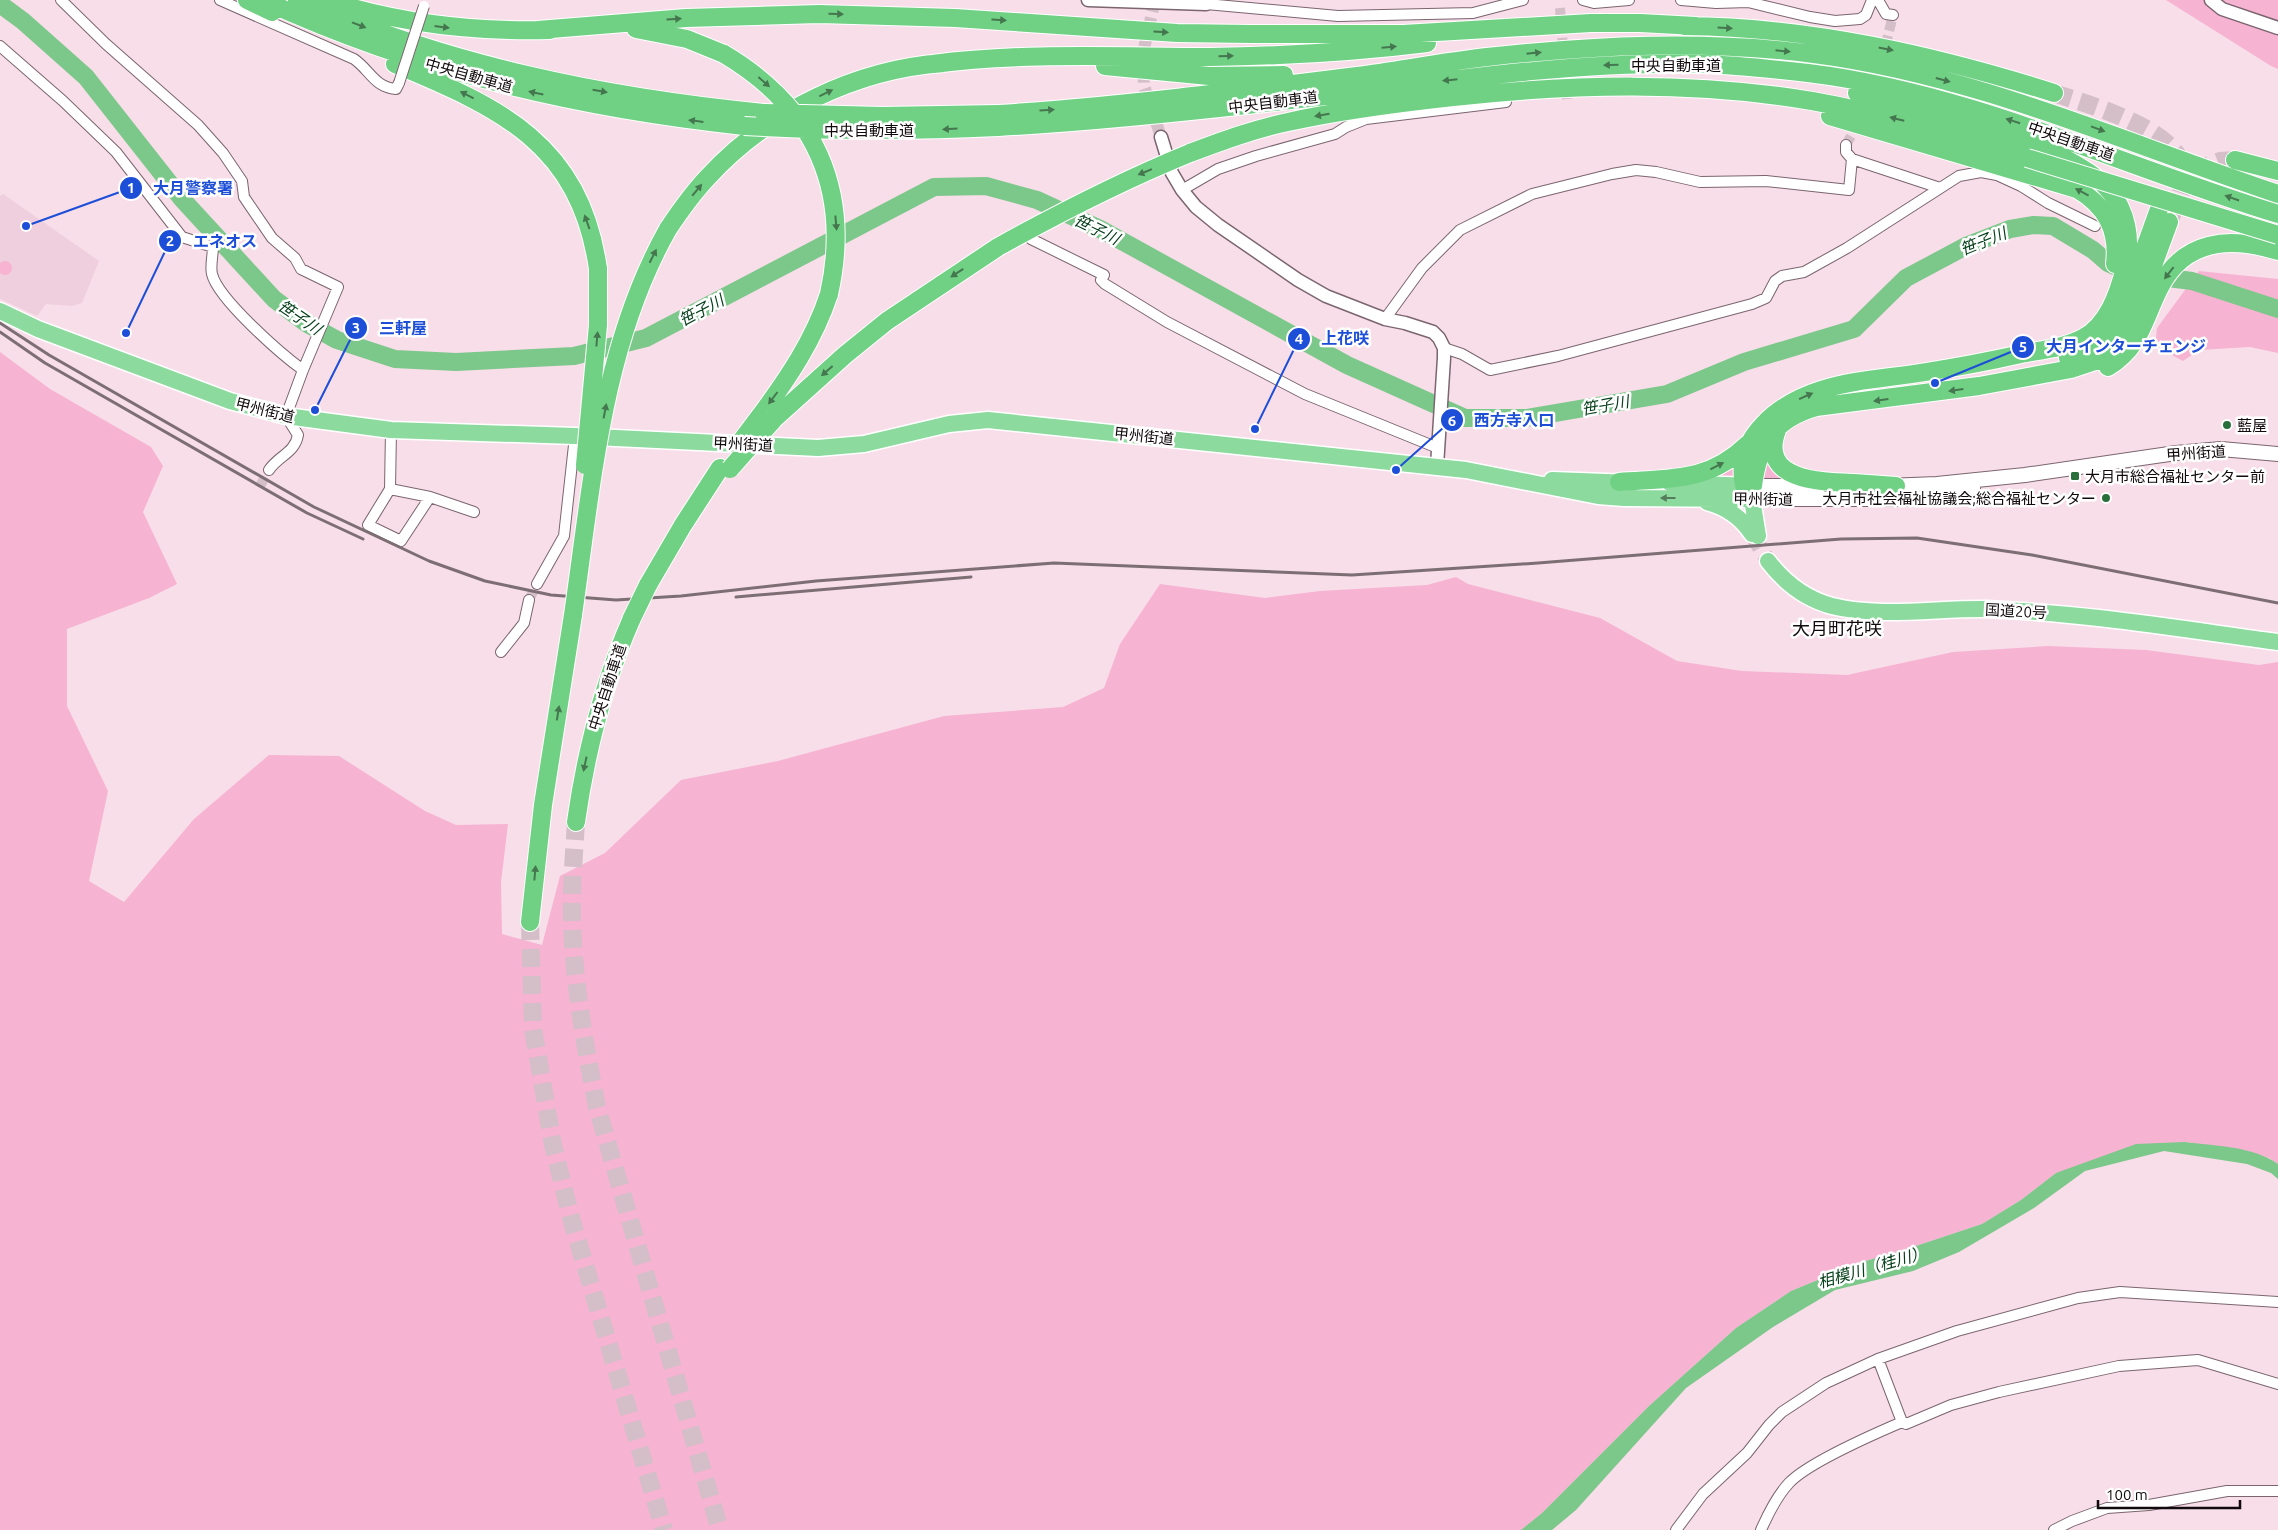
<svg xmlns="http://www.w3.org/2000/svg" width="2278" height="1530" viewBox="0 0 2278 1530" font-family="Ubuntu,'Noto Sans JP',sans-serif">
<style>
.built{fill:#efcfdd}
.green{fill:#f7b3d2}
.water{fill:#7cc78a}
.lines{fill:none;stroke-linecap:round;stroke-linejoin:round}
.river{stroke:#7cc78a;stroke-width:18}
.minor-tunnel{stroke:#d4bec8;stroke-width:10;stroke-dasharray:10 5;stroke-linecap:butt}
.tertiary-tunnel{stroke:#d4bec8;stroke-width:12;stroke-dasharray:12 6;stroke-linecap:butt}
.trunk-tunnel{stroke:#d4bec8;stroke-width:16;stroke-dasharray:16 8;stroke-linecap:butt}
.motorway-tunnel{stroke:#d4bec8;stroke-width:18;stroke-dasharray:18 9;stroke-linecap:butt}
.minor-casing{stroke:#7b656f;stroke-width:12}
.tertiary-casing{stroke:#7b656f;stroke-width:15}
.secondary-casing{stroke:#7b656f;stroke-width:16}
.trunk-casing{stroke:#fff;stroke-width:19}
.motorway-casing{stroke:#fff;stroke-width:20}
.minor{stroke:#fff;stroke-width:10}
.tertiary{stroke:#fff;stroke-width:12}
.secondary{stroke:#fff;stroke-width:14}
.trunk{stroke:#8cda9e;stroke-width:16}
.motorway{stroke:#70d185;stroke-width:18}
.rail{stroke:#7d6e74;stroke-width:3}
.minor-bridge-casing{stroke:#7b656f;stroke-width:12;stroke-linecap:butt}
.motorway-bridge-casing{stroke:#fff;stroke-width:20;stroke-linecap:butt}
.minor-bridge{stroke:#fff;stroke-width:10}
.motorway-bridge{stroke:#70d185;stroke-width:18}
.oneway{fill:#45774f}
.oneway2{fill:#557c5d}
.poi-dot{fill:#286f3b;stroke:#fff;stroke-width:2}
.labels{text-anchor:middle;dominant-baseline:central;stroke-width:5;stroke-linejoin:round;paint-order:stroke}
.street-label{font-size:15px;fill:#110a0d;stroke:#fff}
.poi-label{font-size:15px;fill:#110a0d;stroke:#fff;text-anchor:start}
.water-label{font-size:16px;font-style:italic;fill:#07411b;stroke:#fff}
.quarter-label{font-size:18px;fill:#110a0d;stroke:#fff}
.leader{fill:none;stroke:#1d4ed8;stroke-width:2}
.callout-dot{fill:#1d4ed8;stroke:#fff;stroke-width:2}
.mark-label{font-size:15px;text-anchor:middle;font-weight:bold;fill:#fff}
.callout-label{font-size:16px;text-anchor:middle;font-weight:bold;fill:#1d4ed8;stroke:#fff;stroke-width:5;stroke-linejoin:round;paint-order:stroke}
</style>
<rect width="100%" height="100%" fill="#f7dee9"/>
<path class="built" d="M3 194 99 261 82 303 72 306 46 304 37 316 0 299V196Z"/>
<path class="green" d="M2166 0H2278V69L2271 66Z
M-2 268a7 7 0 1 1 14 0a7 7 0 1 1-14 0Z
M2199 271 2278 279V353L2250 347 2199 350 2183 361 2155 346 2157 328Z
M0 352 50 389 151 447 163 466 143 512 177 584 149 598 67 629V706L108 791 89 881 124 902 194 819 269 755 339 756 425 811 456 825 508 824 501 882 502 934 542 945 560 876 605 853 681 780 778 761 944 716 1063 707 1104 688 1120 644 1160 584 1265 598 1320 591 1427 585 1456 577 1468 584 1600 618 1677 661 1742 671 1847 675 1953 652 2048 646 2146 650 2259 665 2278 662V1164L2269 1158 2241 1150 2185 1142 2056 1173 2021 1200 1982 1224 1910 1248 1859 1263 1791 1291 1736 1328 1649 1406 1542 1513 1521 1530H0Z
M1767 447 1785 478H1758Z
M1737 461 1738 477H1708Z"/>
<path class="water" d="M2185 1142C2214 1146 2253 1146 2278 1164V1179L2271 1173 2247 1164 2164 1151 2085 1171 2034 1208 1959 1252 1913 1271 1835 1290 1773 1327 1686 1388 1576 1510 1552 1530H1521L1542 1513 1649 1406 1736 1328 1791 1291 1859 1263 1910 1248 1982 1224 2021 1200 2056 1173 2136 1144Z"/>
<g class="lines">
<path class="river" d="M0 4 23 21 86 77 182 199 274 299 306 323 337 340 395 359 456 362 574 356 646 338 934 187 986 186 1037 200 1100 229 1347 365 1465 418H1526L1667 394 1744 362 1854 329 1906 278 1966 246 2010 229 2034 225 2053 226 2093 250 2108 263 2126 271
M2152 276 2192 281 2278 309"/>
<path class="minor-tunnel" d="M1560 8 1567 99
M1875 89 1893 15
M1846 145 1860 120
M260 486 269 470
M529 600 537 584"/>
<path class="tertiary-tunnel" d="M1155 0 1143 53 1144 86 1161 137"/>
<path class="trunk-tunnel" d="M1752 534 1768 561"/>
<path class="motorway-tunnel" d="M2054 93C2089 105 2188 131 2184 178 2183 193 2174 208 2169 222
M2193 172 2220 161 2235 160
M576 822C574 855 571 889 572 922 574 984 585 1046 597 1107L720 1530
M530 922 533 1029 553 1145 571 1218 664 1530"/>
<defs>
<path id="minor" d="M61 0 106 44 198 125 223 153 242 181 244 197 272 238 295 258 301 269 338 287 303 370 286 416 298 435C295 453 278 456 269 470
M220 0 354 59C370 70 374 87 396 89L399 83
M1583 0 1594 3 1629 0
M1681 0 1716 3 1748 2 1810 17 1835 21 1860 19 1866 15 1872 0
M1878 0 1886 14 1893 15
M1206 4 1338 16 1473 13 1523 0
M0 46 63 101 116 152 182 237 213 247C213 255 210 266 212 274 218 299 281 354 303 370
M1852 159 1940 188
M1182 190 1218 169 1256 156 1335 134 1346 127 1366 119 1506 102
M1031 239 1104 275 1101 280 1105 284 1167 322 1305 394 1438 448
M1385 319 1422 268 1460 230 1532 194 1612 174 1636 170 1656 172 1700 182 1766 181 1849 190 1852 159 1846 152V145
M1444 348 1462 354 1490 370 1558 356 1752 304 1766 298 1775 281 1782 276 1804 272 1847 248 1959 176 1981 172 1997 175 2021 186 2048 203 2095 226
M391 430 390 489 430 497 474 512
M390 489 368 525 401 541 430 497
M537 584 564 536 575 436
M501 652 524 623 529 600
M1878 1359 1902 1422 1906 1424 1951 1405 1999 1392 2119 1366 2198 1360 2278 1384
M1676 1530 1703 1494 1747 1453 1769 1425 1782 1412 1826 1383 1878 1359 1957 1331 2078 1298 2120 1292 2278 1302
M1761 1530C1768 1514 1777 1496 1789 1483 1808 1463 1874 1434 1902 1422
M2054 1530 2072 1521 2107 1508 2149 1505 2227 1491H2278"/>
<path id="tertiary" d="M1088 0 1206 4 1207 0
M2211 0 2222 9 2278 28
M1161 137 1172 173 1182 190 1196 207 1218 225 1298 280 1326 296 1385 319 1405 323 1433 332 1439 338 1444 348V358L1437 466"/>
<path id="secondary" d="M1753 486H1820
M1886 486 1937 484 2025 475 2176 453 2221 449 2278 454
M1752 499H1925L1973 488"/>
<path id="trunk" d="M0 311 38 329 230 401 286 416 391 430 575 436 818 448 864 444 949 424 988 420 1466 470 1598 496 1624 498 1752 499
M1552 480 1633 483
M1670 483 1753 486 1752 499 1758 536
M1707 502C1726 507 1741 517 1752 534
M1768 561C1784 582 1806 599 1832 606 1880 618 1938 608 1987 609 2085 613 2181 629 2278 642"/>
<path id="motorway" d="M247 0 272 12
M263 0C417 71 577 108 744 126
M297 0C450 65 599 97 764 113
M326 0C400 24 472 32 550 30
M1684 26C1810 27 1934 55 2054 93
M636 29 687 39 724 54
M538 30 686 18 819 14 955 18 1177 33 1251 34H1403L1591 23H1640L1696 26
M395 64C500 108 580 143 598 269
M933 64C1025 52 1118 57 1210 57 1282 56 1355 52 1427 43
M1105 66 1209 76 1284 75
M999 114C1119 106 1238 91 1357 76 1401 70 1444 62 1487 57 1596 45 1706 40 1814 54 1976 75 2125 143 2278 194
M1830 116 2077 189C2106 206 2119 230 2115 264
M998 127C1108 121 1216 109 1325 96 1450 80 1577 61 1703 64 1738 65 1773 69 1808 73 1972 93 2121 166 2278 214
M1190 153C1222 141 1254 129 1288 122 1342 110 1398 103 1453 97 1573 84 1693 81 1812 101 1886 114 1956 136 2027 158
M2235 160 2278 171
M668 229C680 211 692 194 707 178 767 112 856 69 944 63
M2068 358C2082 354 2098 348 2108 337 2121 322 2126 302 2132 284 2141 259 2150 234 2159 209
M2108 367C2141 346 2143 321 2159 289 2183 239 2230 236 2278 251
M760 416C788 378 814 340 829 294
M775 418 845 355 887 321 998 247
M1777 430C1758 481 1821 482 1854 483 1868 484 1882 485 1896 486
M1619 482C1670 478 1708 483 1748 444
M1744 485C1734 437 1780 403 1821 390 1855 379 1891 378 1926 372 1958 367 1990 361 2021 354 2042 350 2064 348 2083 338 2108 325 2118 294 2125 268 2132 239 2127 211 2108 189 2067 142 1920 108 1857 93
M1753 486C1758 444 1774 419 1816 407L1979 386 2071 369 2098 360 2118 343 2131 325 2169 222
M648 585 683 525 720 468
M576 822C586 751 603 684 632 618
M530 922 543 805 573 615"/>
</defs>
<use href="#minor" class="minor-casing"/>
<use href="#tertiary" class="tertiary-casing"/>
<use href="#secondary" class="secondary-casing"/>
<use href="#trunk" class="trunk-casing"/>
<use href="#motorway" class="motorway-casing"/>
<use href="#minor" class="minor"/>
<use href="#tertiary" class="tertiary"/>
<use href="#secondary" class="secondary"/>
<use href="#trunk" class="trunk"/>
<use href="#motorway" class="motorway"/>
<path class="rail" d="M0 323 49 355 314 507 429 561 485 581 551 595 616 600 681 596 816 581 1054 563 1352 575 1538 563 1841 539 1917 538 2032 555 2278 603
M0 332 45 363 307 513 363 539
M736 597 971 577"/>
<defs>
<path id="minor-bridge" d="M399 83 424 6"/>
<path id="motorway-bridge" d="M724 54C815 108 852 191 829 294
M764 113 882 116 999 114
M744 126C829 131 913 131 998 127
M2027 158 2278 235
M998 247C1061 212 1124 180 1190 153
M739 444 760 416
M585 465 598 325V269
M730 469 775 418
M573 615C592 484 602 346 668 229
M632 618 648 585"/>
</defs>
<use href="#minor-bridge" class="minor-bridge-casing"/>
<use href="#motorway-bridge" class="motorway-bridge-casing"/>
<use href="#minor-bridge" class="minor-bridge"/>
<use href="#motorway-bridge" class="motorway-bridge"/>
</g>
<defs><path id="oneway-solid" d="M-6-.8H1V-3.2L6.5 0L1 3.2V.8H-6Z" transform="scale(1.25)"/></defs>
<g class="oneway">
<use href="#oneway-solid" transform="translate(836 14) rotate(1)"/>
<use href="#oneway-solid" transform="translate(674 19) rotate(-4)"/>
<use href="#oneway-solid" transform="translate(999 20) rotate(3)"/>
<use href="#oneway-solid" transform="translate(359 25) rotate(21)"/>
<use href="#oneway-solid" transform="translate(442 27) rotate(7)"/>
<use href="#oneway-solid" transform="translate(1725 28) rotate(3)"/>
<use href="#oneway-solid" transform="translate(1161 32) rotate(3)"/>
<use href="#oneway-solid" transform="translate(1389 47) rotate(-5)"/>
<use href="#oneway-solid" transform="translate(1886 49) rotate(11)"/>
<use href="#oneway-solid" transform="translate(1783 51) rotate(6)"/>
<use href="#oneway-solid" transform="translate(1534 53) rotate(-6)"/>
<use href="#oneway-solid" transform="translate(1226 56) rotate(-2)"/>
<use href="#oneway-solid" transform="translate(1611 65) rotate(178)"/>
<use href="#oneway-solid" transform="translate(1450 80) rotate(174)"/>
<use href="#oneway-solid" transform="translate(1943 80) rotate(15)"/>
<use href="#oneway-solid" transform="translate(764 82) rotate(41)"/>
<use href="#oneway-solid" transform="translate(600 91) rotate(10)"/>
<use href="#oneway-solid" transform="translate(536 93) rotate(-168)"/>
<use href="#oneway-solid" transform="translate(826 93) rotate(-26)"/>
<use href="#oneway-solid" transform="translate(467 95) rotate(-153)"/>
<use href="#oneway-solid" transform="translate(1047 110) rotate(-4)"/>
<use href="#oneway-solid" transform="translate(1322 115) rotate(170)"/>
<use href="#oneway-solid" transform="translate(1897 119) rotate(-166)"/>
<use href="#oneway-solid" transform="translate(696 121) rotate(-173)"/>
<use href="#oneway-solid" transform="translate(2013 121) rotate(-162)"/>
<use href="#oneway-solid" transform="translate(950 129) rotate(177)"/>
<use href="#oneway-solid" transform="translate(2098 129) rotate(20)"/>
<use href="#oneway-solid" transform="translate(1145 172) rotate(158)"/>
<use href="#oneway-solid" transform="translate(697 190) rotate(-50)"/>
<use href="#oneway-solid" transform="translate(2082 192) rotate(-152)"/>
<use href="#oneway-solid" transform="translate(2232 198) rotate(-161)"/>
<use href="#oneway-solid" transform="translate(587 222) rotate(-110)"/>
<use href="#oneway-solid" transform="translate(836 223) rotate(85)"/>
<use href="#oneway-solid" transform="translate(653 256) rotate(-63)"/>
<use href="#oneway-solid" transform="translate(957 273) rotate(147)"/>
<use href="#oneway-solid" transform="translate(2169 273) rotate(128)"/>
<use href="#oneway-solid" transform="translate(597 339) rotate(-85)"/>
<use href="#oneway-solid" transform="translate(827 371) rotate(139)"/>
<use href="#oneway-solid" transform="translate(1956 390) rotate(172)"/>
<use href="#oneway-solid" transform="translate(1806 396) rotate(-24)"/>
<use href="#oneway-solid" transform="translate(773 398) rotate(127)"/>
<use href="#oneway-solid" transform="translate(1881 400) rotate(172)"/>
<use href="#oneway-solid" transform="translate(605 411) rotate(-79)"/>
<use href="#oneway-solid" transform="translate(1717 466) rotate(-27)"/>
<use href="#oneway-solid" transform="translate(558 713) rotate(-81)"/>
<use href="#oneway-solid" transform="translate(585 764) rotate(102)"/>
<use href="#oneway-solid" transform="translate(535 873) rotate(-85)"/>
</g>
<use class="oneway2" href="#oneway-solid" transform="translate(1668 498) rotate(180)"/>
<g class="poi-dot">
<circle cx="2227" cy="425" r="5"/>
<rect x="2070" y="471" width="10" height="10" rx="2.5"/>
<circle cx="2106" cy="498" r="5"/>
</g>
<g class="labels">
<g class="street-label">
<text x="1676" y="65">中央自動車道</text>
<text transform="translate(469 75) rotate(16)">中央自動車道</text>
<text transform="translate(1273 102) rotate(-7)">中央自動車道</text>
<text x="869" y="130">中央自動車道</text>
<text transform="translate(2071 141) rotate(19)">中央自動車道</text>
<text transform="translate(265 410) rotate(14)">甲州街道</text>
<text transform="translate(1144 436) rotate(6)">甲州街道</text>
<text transform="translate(743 444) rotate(3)">甲州街道</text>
<text transform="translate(2196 453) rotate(-4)">甲州街道</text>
<text transform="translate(1763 499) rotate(1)">甲州街道</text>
<text transform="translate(2016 611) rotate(3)">国道20号</text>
<text transform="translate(607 687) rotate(-72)">中央自動車道</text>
</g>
<g class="poi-label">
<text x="2237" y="425">藍屋</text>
<text x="2085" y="476">大月市総合福祉センター前</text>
<text x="2096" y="498" text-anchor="end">大月市社会福祉協議会;総合福祉センター</text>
</g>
<g class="water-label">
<text transform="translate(1097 229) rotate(26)">笹子川</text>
<text transform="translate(1983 241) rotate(-22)">笹子川</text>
<text transform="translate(701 310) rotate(-28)">笹子川</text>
<text transform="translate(300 317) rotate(34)">笹子川</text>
<text transform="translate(1605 405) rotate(-10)">笹子川</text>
<text transform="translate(1872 1267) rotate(-16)">相模川（桂川）</text>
</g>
<g class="quarter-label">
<text x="1837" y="628">大月町花咲</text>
</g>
</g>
<path class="leader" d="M26 226L131 188M126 333L170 241M315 410L356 328M1255 429L1299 339M1935 383L2023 347M1396 470L1452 420"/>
<g class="callout-dot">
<circle cx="26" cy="226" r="5"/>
<circle cx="126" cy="333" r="5"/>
<circle cx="315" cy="410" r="5"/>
<circle cx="1255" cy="429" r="5"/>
<circle cx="1935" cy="383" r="5"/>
<circle cx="1396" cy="470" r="5"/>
<circle cx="131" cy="188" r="12"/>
<circle cx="170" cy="241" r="12"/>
<circle cx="356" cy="328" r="12"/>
<circle cx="1299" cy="339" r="12"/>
<circle cx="2023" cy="347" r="12"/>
<circle cx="1452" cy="420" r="12"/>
</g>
<g class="mark-label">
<text x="131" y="193">1</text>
<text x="170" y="246">2</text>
<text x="356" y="333">3</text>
<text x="1299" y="344">4</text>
<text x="2023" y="352">5</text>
<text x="1452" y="426">6</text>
</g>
<g class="callout-label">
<text x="193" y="194">大月警察署</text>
<text x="225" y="247">エネオス</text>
<text x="403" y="334">三軒屋</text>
<text x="1345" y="344">上花咲</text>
<text x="2126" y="352">大月インターチェンジ</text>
<text x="1514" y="426">西方寺入口</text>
</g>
<path d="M2098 1500v8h142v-8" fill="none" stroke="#110a0d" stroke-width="2.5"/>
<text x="2106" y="1500" font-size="15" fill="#110a0d" stroke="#ffffff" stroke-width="4" paint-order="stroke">100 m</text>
</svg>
